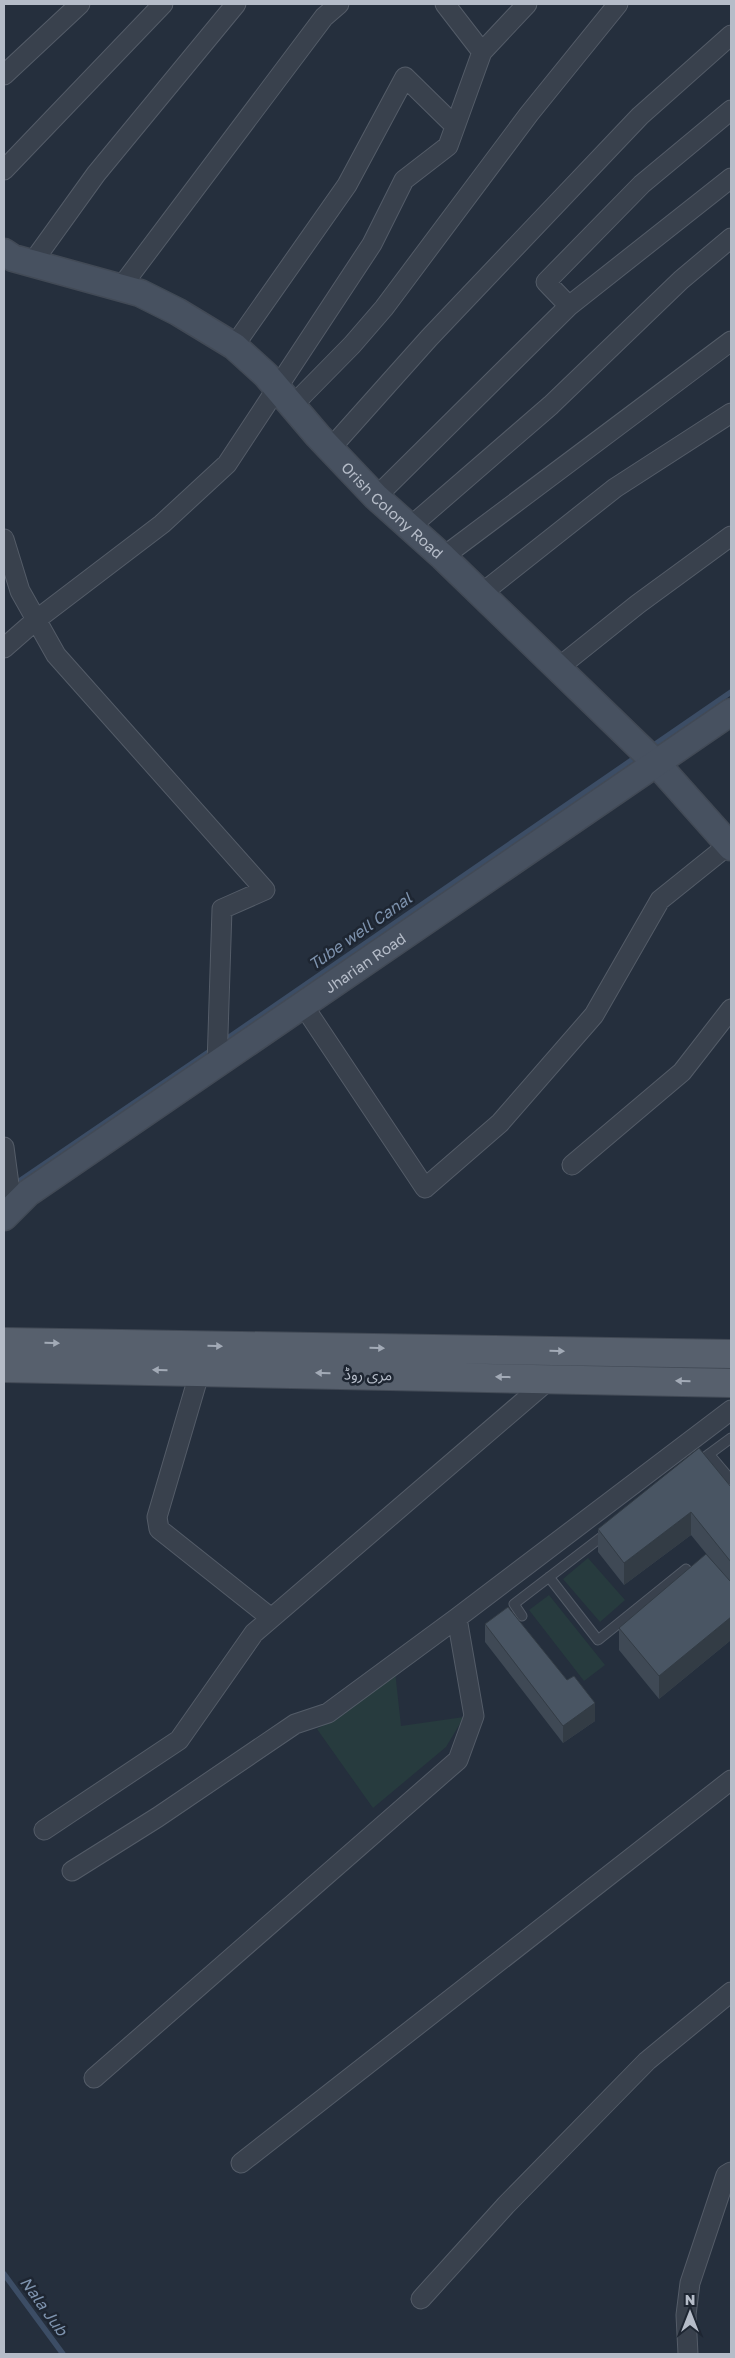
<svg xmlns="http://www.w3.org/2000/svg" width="735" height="2358" viewBox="0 0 735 2358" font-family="'Golos Text','Noto Sans Arabic',sans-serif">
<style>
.green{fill:#273b3e}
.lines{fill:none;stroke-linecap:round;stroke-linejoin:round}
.stream{stroke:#3c4d65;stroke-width:5.5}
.lane-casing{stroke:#545c68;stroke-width:11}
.street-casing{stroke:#545c68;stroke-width:21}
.secondary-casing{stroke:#424a56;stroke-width:29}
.primary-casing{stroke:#424a56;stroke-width:30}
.lane{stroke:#39414d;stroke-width:9}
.street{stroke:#39414d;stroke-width:19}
.secondary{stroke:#475160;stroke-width:26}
.primary{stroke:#57606d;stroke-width:28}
.wall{fill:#3f4955}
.shaded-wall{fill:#333c45}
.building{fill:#495563;stroke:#333c45}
.oneway{fill:#a2aab6}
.labels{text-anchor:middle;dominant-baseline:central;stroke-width:5;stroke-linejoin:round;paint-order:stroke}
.street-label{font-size:15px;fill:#b5bcc8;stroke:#1e2632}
.water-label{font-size:16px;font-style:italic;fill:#7e93ae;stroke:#1e2632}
</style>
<rect width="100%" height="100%" fill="#252f3d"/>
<path class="green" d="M588 1558 625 1600 600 1622 563 1579Z
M549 1595 605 1665 584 1681 529 1610Z
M395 1671 401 1726 464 1717 446 1747 373 1808 317 1729 344 1714Z"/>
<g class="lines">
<path class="stream" d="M651 747 731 692
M222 1042 639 755
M12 1186 213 1049
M4 2274 63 2354"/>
<defs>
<path id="lane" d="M709 1454 731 1480
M697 1463 731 1438
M549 1577 598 1640 686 1569
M522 1616 514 1604 608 1532"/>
<path id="street" d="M445 4 482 52
M4 75 80 4
M4 170 163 4
M32 263 96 174 236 4
M121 287 324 17 339 4
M569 306 546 282 642 184 731 110
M234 346 347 185 405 77 455 126
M293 405 352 345 384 308 529 114 618 4
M330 449 429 338 640 116 731 35
M376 497 569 306 731 178
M410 527 551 405 681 280 731 238
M4 539 20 591 56 655 265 890 222 909 217 1065
M443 557 731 341
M481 594 615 488 731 413
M4 648 36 620 162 524 227 464 372 244 404 180 448 146 482 52 527 4
M558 668 638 604 731 536
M303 1005 425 1188 500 1123 594 1015 660 900 731 843
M4 1147 12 1207
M572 1165 682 1072 731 1009
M200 1371 157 1517 159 1529 271 1618
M44 1830 179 1740 254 1633 551 1378
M72 1871 158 1817 295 1724 328 1713 457 1618 731 1410
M94 2078 458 1760 474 1716 457 1618
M241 2163 731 1780
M421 2299 506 2205 647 2061 731 1992
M688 2354 686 2315 690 2283 726 2175 731 2172"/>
<g id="secondary">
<path id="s1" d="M4 252 13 258 140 293 178 312 234 346 266 375 318 436 376 497 443 557 657 764 731 847"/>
<path id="s2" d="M4 1217 28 1193 731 712"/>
</g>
<path id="primary" d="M4 1342 731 1354
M4 1368 731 1383"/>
</defs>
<use href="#lane" class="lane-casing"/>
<use href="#street" class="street-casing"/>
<use href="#secondary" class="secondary-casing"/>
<use href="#primary" class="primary-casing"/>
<use href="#lane" class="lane"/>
<use href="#street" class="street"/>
<use href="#secondary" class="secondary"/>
<use href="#primary" class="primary"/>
</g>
<path class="wall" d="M731 1487V1640L659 1699 619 1650V1628L713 1562 691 1535 624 1585 598 1552V1529Z
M485 1624 595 1721 563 1743 485 1642Z"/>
<path class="shaded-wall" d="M691 1512V1535L624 1585V1563Z
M731 1617V1640L659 1699V1676Z
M595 1703V1721L563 1743V1726Z"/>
<path class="building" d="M699 1448 731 1487V1562L691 1512 624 1563 598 1529Z
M706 1554 730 1581 731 1580V1617L659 1676 619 1628Z
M508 1607 567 1680 574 1676 595 1703 563 1726 485 1624Z"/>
<defs><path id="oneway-solid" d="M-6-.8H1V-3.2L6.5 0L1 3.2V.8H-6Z" transform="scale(1.25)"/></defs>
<g class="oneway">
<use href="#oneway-solid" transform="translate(52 1343) rotate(1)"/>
<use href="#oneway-solid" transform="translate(215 1346) rotate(1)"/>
<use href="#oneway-solid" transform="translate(377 1348) rotate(1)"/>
<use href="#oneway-solid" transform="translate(557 1351) rotate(1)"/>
<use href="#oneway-solid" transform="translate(160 1370) rotate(-179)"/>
<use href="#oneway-solid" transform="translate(323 1373) rotate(-179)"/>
<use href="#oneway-solid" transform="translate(503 1377) rotate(-179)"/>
<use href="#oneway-solid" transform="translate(683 1381) rotate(-179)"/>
</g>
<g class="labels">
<g class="street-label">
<text stroke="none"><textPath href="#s1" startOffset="479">Orish Colony Road</textPath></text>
<text stroke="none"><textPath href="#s2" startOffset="442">Jharian Road</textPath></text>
<text transform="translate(368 1374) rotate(1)">مری روڈ</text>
</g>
<g class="water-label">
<text transform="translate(360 931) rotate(-35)">Tube well Canal</text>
<text transform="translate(44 2306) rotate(54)">Nala Jub</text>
</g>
</g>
<rect width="735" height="2358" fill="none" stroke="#b5bcc8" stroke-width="10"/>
<g transform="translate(690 2313)" stroke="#1e2632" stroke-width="4" paint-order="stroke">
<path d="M0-4L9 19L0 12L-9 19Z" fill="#b5bcc8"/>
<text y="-8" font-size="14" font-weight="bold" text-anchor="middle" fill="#b5bcc8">N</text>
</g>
</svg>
